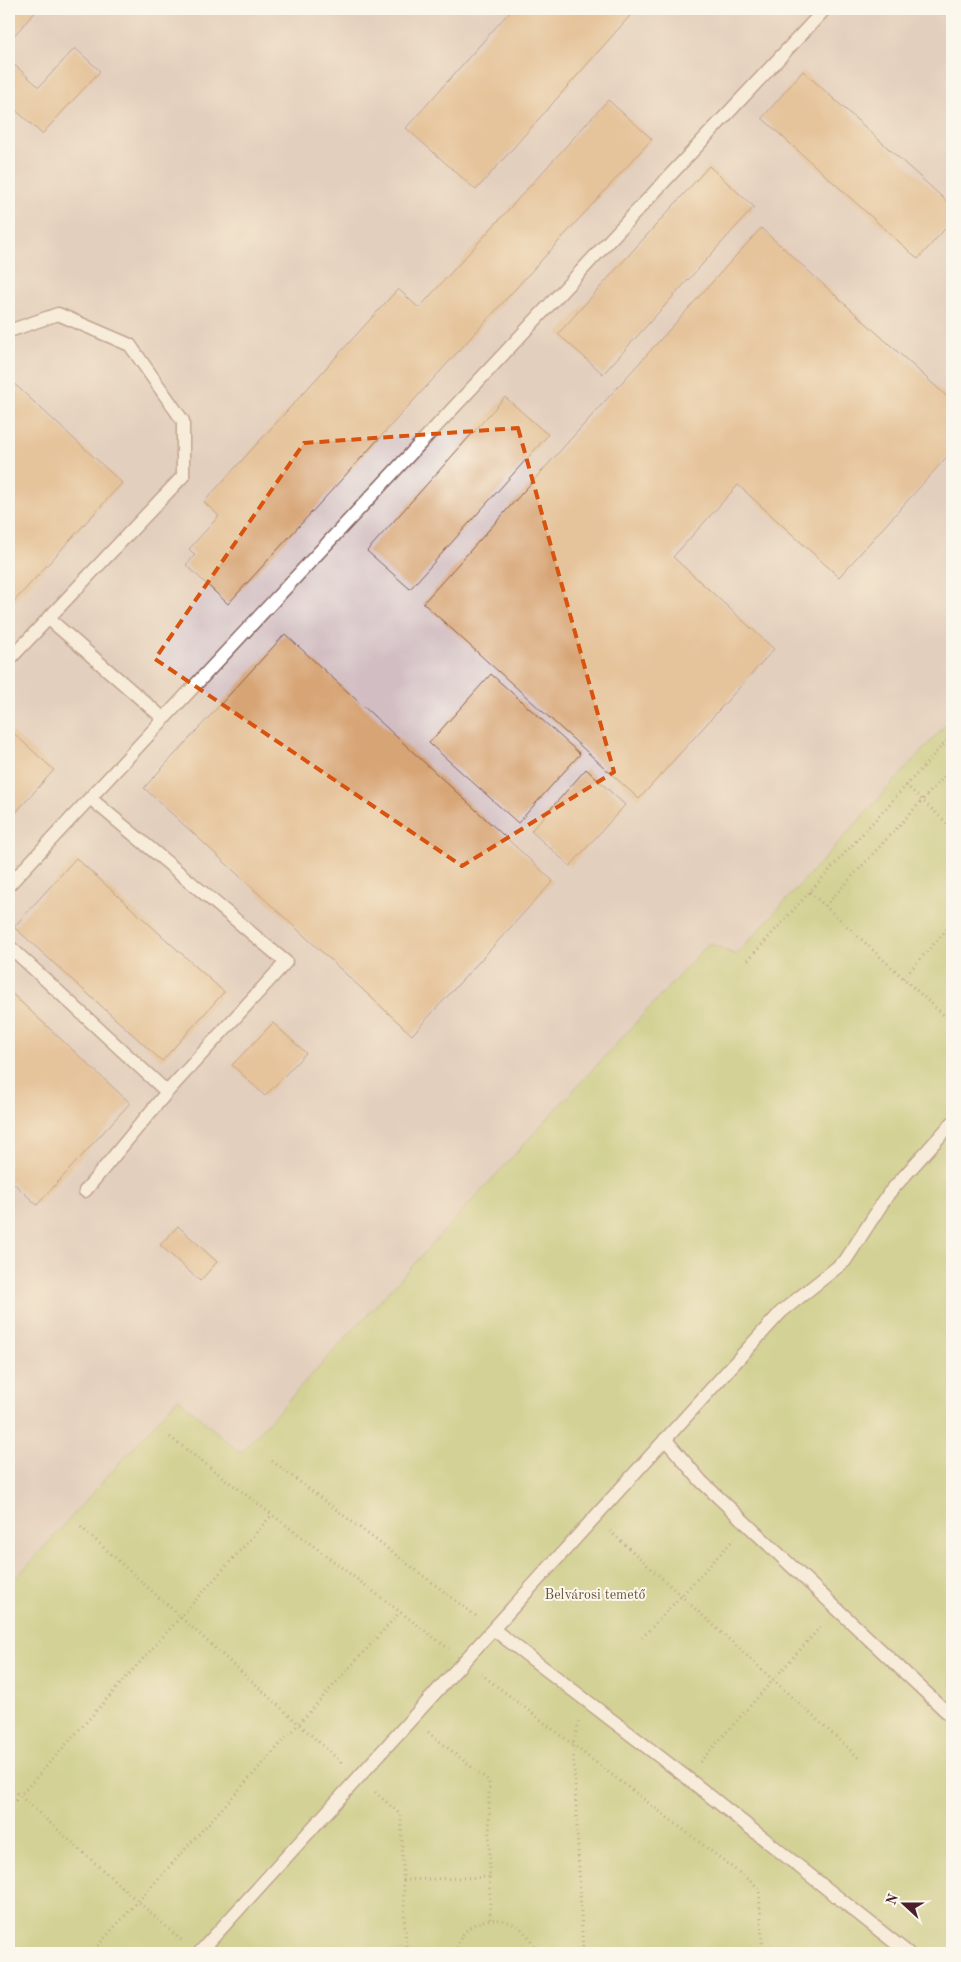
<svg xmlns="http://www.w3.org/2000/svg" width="961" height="1962" viewBox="0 0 961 1962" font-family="'Old Standard TT',serif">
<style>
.industrial{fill:#d2bec2}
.green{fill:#afc468;stroke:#7c724a}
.building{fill:#d7a474}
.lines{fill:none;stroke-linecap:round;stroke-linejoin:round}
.service-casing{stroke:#84615d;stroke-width:15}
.path{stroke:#84615d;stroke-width:3;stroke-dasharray:1 4;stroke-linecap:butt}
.service{stroke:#fff;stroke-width:12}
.marked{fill:none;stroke:#d8530f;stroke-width:4;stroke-dasharray:10 6;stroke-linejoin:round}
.labels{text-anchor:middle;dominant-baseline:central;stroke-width:4;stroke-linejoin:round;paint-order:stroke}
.park-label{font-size:14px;fill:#68513d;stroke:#fbf7ec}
</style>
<rect width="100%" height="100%" fill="#fbf7ec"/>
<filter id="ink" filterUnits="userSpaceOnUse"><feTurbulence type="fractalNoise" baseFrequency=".02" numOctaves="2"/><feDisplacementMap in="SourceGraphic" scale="10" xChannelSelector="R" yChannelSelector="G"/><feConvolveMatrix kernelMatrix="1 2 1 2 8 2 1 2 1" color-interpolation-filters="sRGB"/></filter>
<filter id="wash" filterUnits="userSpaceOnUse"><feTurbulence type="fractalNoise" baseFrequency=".0096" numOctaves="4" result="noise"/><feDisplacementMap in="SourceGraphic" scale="20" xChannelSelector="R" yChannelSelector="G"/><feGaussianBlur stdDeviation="1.12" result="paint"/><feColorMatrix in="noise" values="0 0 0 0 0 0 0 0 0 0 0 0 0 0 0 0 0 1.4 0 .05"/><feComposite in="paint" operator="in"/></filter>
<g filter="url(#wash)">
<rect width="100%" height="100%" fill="#f0dcba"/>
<path class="industrial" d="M9 9H952V718L736 955 709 943 240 1453 178 1398 9 1586Z"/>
<path class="green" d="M952 718V1953H9V1586L178 1398 240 1453 709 943 736 955Z"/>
<g id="blocks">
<path class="building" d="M9 9 37 10 9 41Z
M512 9H636L476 190 406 128Z
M75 48 100 71 42 134 9 104V60L39 87Z
M803 71 952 206V221L918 259 762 118Z
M608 100 652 139 228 604 186 565 195 555 189 549 219 516 204 502 398 289 419 308Z
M709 166 754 207 603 374 558 334Z
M761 228 952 401V451L839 577 738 485 673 557 774 649 639 799 423 603Z
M9 379 122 483 9 607Z
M505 397 548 435 410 589 367 551Z
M285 634 553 881 412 1035 144 788Z
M491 674 580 754 518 823 429 743Z
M11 731 54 770 9 820V734Z
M586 769 625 805 570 866 531 831Z
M76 858 224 992 162 1061 14 927Z
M9 991 130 1103 37 1205 9 1179Z
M273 1023 306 1053 265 1096 232 1065Z
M178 1226 217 1262 200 1281 160 1245Z"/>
</g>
</g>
<g filter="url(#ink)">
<use href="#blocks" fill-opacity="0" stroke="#84615d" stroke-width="1"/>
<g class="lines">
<defs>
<path id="service" d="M9 331 58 314 130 345 183 421V476L9 660
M48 618 164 719
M90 798 286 962 167 1092
M9 885 825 9
M9 946 167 1092 85 1191
M665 1439 701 1481 952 1717
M493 1629 686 1777 908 1953
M199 1953 781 1312 845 1261 889 1193 952 1123"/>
</defs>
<use href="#service" class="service-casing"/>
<path class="path" d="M906 785 952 828
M810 892 952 1023
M825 906 952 768
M748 960 952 735
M903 978 952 924
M170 1437 449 1649
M272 1461 476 1616
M81 1527 342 1763
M610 1531 860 1759
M642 1638 734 1539
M481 1674 759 1888 763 1953
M579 1722 573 1745 583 1953
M428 1732 489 1781 490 1919
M700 1762 822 1625
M9 1786 182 1941
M375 1792 401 1815 406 1953
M9 1808 272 1515
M403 1880 490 1877
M91 1953 400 1612
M455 1953C457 1945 459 1939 465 1932 486 1908 531 1921 535 1953"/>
<use href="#service" class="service"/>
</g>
</g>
<path d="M0 0H961V1962H0ZM518 428 614 772 462 866 155 659 304 443Z" fill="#f0dcba" fill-opacity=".55" fill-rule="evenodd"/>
<path class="marked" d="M518 428 614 772 462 866 155 659 304 443Z"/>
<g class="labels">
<g class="park-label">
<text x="595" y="1595">Belvárosi temető</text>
</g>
</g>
<rect width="961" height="1962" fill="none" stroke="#fbf7ec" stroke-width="30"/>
<g transform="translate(904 1904) rotate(291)" stroke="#fbf7ec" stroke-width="4" paint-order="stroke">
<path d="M0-4L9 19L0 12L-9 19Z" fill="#4a1f2b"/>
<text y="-8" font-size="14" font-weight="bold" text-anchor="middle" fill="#4a1f2b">N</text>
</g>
</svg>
